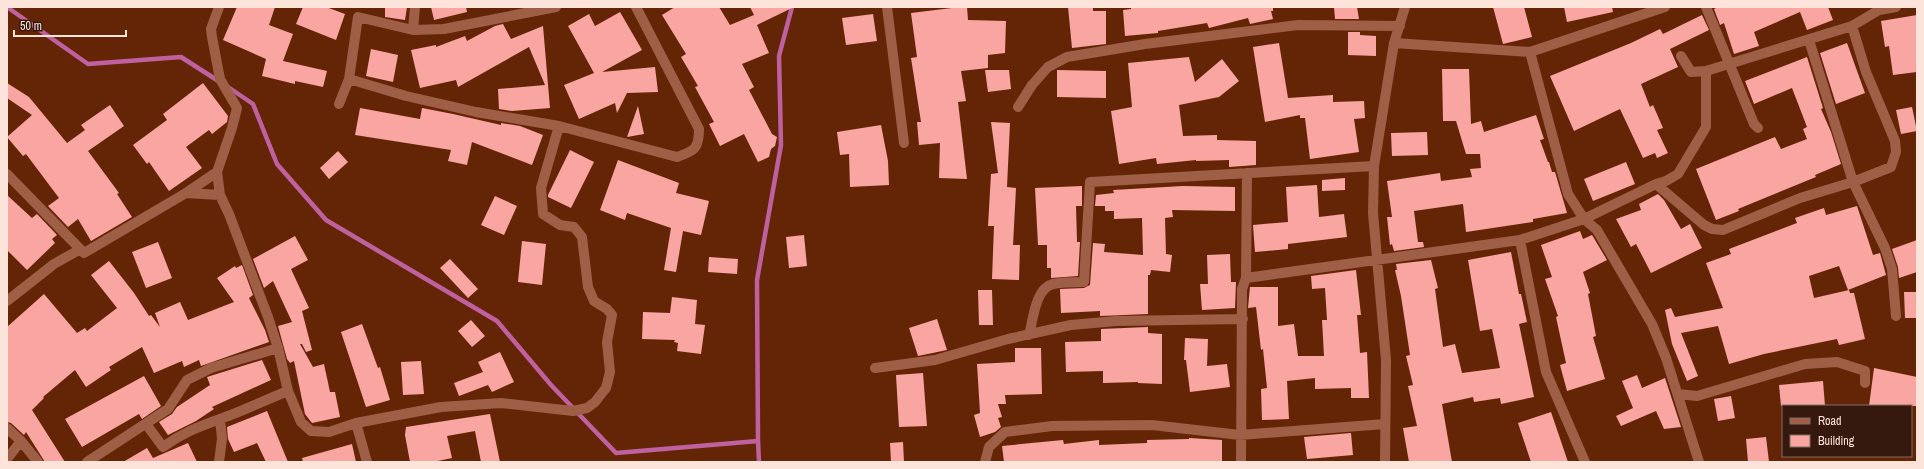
<svg xmlns="http://www.w3.org/2000/svg" width="1924" height="469" viewBox="0 0 1924 469" font-family="'Archivo Narrow',sans-serif">
<style>
.lines{fill:none;stroke-linecap:round;stroke-linejoin:round}
.stream{stroke:#bf619f;stroke-width:4.5}
.building{fill:#f9a6a3}
.minor{stroke:#9e5f46;stroke-width:10}
</style>
<rect width="100%" height="100%" fill="#642507"/>
<g class="lines">
<path class="stream" d="M7 7 88 64 181 57 220 82
M228 87 253 104 277 164 326 220 497 321 551 385 616 453 758 441
M759 462 758 441 757 280 781 145 779 56 792 7"/>
</g>
<path class="building" d="M237 7H275L269 25 293 34 283 61 327 71 323 87 295 81V84L262 76 266 59 223 40Z
M303 7H326L345 14 336 40 296 24Z
M385 7H407L405 20 385 17Z
M431 7H466L467 12 434 20Z
M675 7H719L730 25 754 15 750 7H794L757 25 769 53 742 64 754 87 749 90 772 134 777 137 775 146 771 149 769 157 758 162 744 134 720 146 709 124 714 122 695 87 698 86 681 57 686 54 662 15Z
M960 7H967L968 20 1006 21 1005 53 988 55V68L961 71 966 101 958 102 967 179 939 178 940 143 919 145 917 122H921L911 58 917 57 911 13Z
M1068 7H1093V11H1106V44L1072 48Z
M1131 7H1273V11H1271L1273 19 1250 24 1248 18 1209 28 1207 23 1158 31V33L1125 36 1123 10 1131 9Z
M1334 7H1357L1359 19H1335Z
M1493 7H1524L1532 37 1503 44Z
M1564 7H1612L1613 12 1567 22Z
M1718 7H1828L1833 20 1807 30 1800 12 1754 32 1759 46 1734 54 1724 23 1720 25 1714 9Z
M620 12 642 50 602 72 655 67 658 92 627 93 617 113 615 103 579 119 564 85 594 73 568 26 589 14 595 26Z
M873 14 877 41 846 45 842 18Z
M1702 15 1709 30 1670 49 1678 67 1641 84 1650 107 1653 105 1663 128 1657 130 1668 153 1657 158 1655 153 1643 158 1620 109 1574 131 1550 76 1631 43 1660 29 1663 34Z
M1917 15V72L1893 75 1889 46 1885 47 1881 21Z
M503 24 511 39 543 26 550 108 512 111 499 109 498 89 545 85 529 47 458 87 456 80 420 88 411 50 436 45V47L465 36 467 41 495 26Z
M1348 32H1360V35L1376 36V56L1348 55Z
M1279 43 1288 98 1333 95V102L1364 101 1365 118 1354 119 1359 152 1310 159 1305 118H1300V115L1265 122 1253 47Z
M1847 43 1865 93 1836 104 1820 53Z
M371 49 398 55 393 82 366 76Z
M1189 57 1195 82 1222 59 1239 81 1219 97 1179 105 1183 136 1217 135V140L1256 141V165L1229 167V160L1196 161V160L1157 164 1156 158 1119 164 1111 111 1132 107 1128 63Z
M1807 57 1823 108 1821 109 1831 132 1841 164 1815 175 1816 177 1738 209 1739 211 1716 220 1696 169 1775 137 1781 149 1807 139 1803 129 1807 127 1792 88 1754 104 1745 81Z
M1442 69H1469L1471 124 1481 121 1484 132 1536 115 1544 139 1540 140 1548 162H1549L1552 172H1555L1567 213 1533 219V222L1466 232 1463 204 1414 211 1418 242H1423L1424 247 1394 251 1392 244 1390 245 1387 217H1392L1387 181 1440 173 1441 181 1472 177 1470 169 1481 168 1480 154H1466L1456 121H1443Z
M985 70H1009L1011 89 988 92Z
M1057 70 1106 71V98L1057 97Z
M7 83 29 97 67 143 85 130 81 125 110 105 124 126 88 151 119 193 117 194 132 217 91 241 78 219 68 227 48 206 59 198 26 154 23 156 7 137 32 115 7 98Z
M203 83 228 116 227 122 212 134 209 130 186 147 202 168 169 191 149 162 147 164 133 145 167 120 163 114Z
M638 106 644 134 627 137Z
M1912 107 1917 131 1901 134 1896 110Z
M360 108 420 119 422 108 453 114 501 125V123L520 126 543 135 532 165 472 142 467 165 448 161 451 150 355 135Z
M991 122 1010 123 1007 187 1016 188 1013 245H1020L1019 280 992 279 994 226H988L991 174 998 173Z
M881 125 888 161 889 185 850 187 849 154 840 155 837 132Z
M1427 132 1428 155 1392 156 1391 133Z
M570 150 594 162 571 208 548 197V195Z
M338 151 348 162 329 179 320 168Z
M618 160 679 183 676 193 709 201 701 235 683 231 676 272 664 270 671 228 627 213 625 220 600 210Z
M1626 162 1635 184 1593 201 1584 179Z
M1345 178V190L1322 191V180Z
M1317 185 1319 217 1344 214 1347 237 1288 244V249L1255 252 1253 225 1288 222 1286 187Z
M1082 186V206H1076L1077 242H1080L1078 276 1051 278V268H1047V245H1038L1035 188Z
M1183 186 1235 187V211L1172 210 1173 217 1165 218 1166 254 1172 255 1170 272 1151 270 1150 275H1148V314L1100 316V311L1061 313 1060 289 1084 288 1090 285 1093 243 1105 244 1104 252 1143 255 1142 218 1114 219V211H1105V206H1095L1096 195 1114 193 1113 190Z
M1658 194 1664 200 1681 229 1690 224 1702 248 1651 273 1636 244 1631 247 1616 219 1641 210 1639 204Z
M7 195 32 218 37 214 57 235 52 239 55 243 27 270 7 250Z
M495 196 517 206 504 235 481 225Z
M1857 206 1873 255 1880 253 1886 275 1848 290 1839 266 1809 276 1814 298 1849 290 1850 293H1854L1865 339 1839 345 1837 339 1764 354 1729 364 1718 326 1681 333 1698 376 1687 381 1672 344 1665 310 1671 308 1675 317 1723 308 1706 263 1731 254 1729 249 1797 223 1795 218 1824 208 1826 215Z
M1580 231 1583 239 1592 235 1607 260 1583 272 1590 293 1588 294 1596 336 1593 337 1605 379 1567 391 1560 365 1566 363 1556 317 1558 316 1545 279 1552 277 1541 245Z
M804 235 807 266 789 268 786 237Z
M295 236 308 260 291 269 309 308 302 311 312 350 306 352 302 344H300L313 367 324 364 330 392H335L340 417 312 423 305 414 294 361 290 363 287 359 278 326 292 322 273 281 264 288 253 259Z
M1917 240V272L1899 278 1898 267 1892 249Z
M522 241 546 244 542 285 518 282Z
M158 242 172 278 146 288 132 252Z
M1511 252 1519 294H1521L1527 322 1519 324 1534 397 1501 404 1500 398 1474 402 1473 397 1442 404 1452 462H1409L1403 428 1417 426 1408 386 1413 385 1406 356 1410 355 1401 296 1395 270H1397L1396 264 1431 260 1438 288 1435 289 1443 347 1455 344 1462 373 1500 368 1492 329 1480 331 1468 260Z
M1230 254 1231 282H1236L1235 308 1202 310 1200 284H1208L1207 255Z
M709 257 738 259 737 274 708 272Z
M450 259 478 289 468 298 440 268Z
M109 261 134 293 149 316 151 315 160 327 155 313 180 302 188 320 234 302 217 278 235 266 236 268 242 265 253 295 249 298 265 330 269 342 201 366 199 360 184 367 182 361 154 373 142 347 109 367 111 370 86 387 75 370 43 397 44 398 32 410 65 462H45L26 432 24 435 11 423 7 422V327L44 294 77 333 85 328 87 331 117 308 91 275Z
M1356 270 1361 315H1357L1360 353 1367 352 1369 398H1351V388L1315 389V378L1287 381 1289 419 1262 420 1261 389 1267 388 1263 349 1261 350 1256 307 1248 308 1250 287H1278V326L1294 324 1298 356H1324L1322 320H1327L1325 288 1312 289 1311 276Z
M978 290H992L993 325H979Z
M1904 292H1917V318H1905Z
M672 297 697 300 695 324 705 325 701 354 677 351 678 343 674 342 675 340 642 339 643 312 670 313Z
M937 319 947 350 918 356 909 328Z
M471 320 485 336 472 347 458 331Z
M362 324 378 368 380 367 390 400 366 407 341 332Z
M1148 327V333L1162 334V384L1138 383V382L1103 383V371L1066 372 1065 342 1101 341V329Z
M1185 338 1208 339 1207 366 1227 364 1230 387 1190 392 1186 360H1184Z
M1015 348H1041L1042 394 1005 395 1006 404H998L1002 417 998 418 1001 427 995 432 980 437 974 415 980 413 977 364 1015 362Z
M500 352 514 382 492 392 488 385 459 396 454 383 483 372 478 362Z
M262 360 271 380 212 407 214 409 196 421 168 435 159 422 172 414 177 407 210 385 207 377Z
M421 361 424 394 403 395 401 362Z
M1874 368 1917 377V406H1869Z
M923 373 927 426 899 427 896 375Z
M1637 375 1642 388 1665 378 1681 427 1664 429 1656 411 1621 426 1616 416 1633 408 1622 381Z
M144 376 161 406 142 419 139 414 82 447 65 419Z
M1823 381 1825 406H1781L1779 385Z
M1731 396 1735 418 1718 421 1714 399Z
M267 411 288 462H266L257 443 234 452 228 439 227 427Z
M1551 412 1568 462H1531L1518 423Z
M490 414 500 462H481L475 431 447 436 452 458 433 462H410L405 435 406 427Z
M1351 433 1353 455 1307 459 1304 437Z
M1766 437 1769 462H1748L1746 439Z
M1189 438 1222 440V462H1004L1002 446 1063 440 1064 444 1099 440V445L1147 443V440L1189 439Z
M903 442 904 462H891L890 443Z
M188 443 197 462H123L147 448 153 458Z
M352 444 356 462H303L302 458Z"/>
<g class="lines">
<path class="minor" d="M219 7 211 29 212 37 220 79 237 108 232 128 217 172 220 195 229 214 268 317 278 348 288 391 301 422 311 431 329 432 356 423 441 407 501 403 573 411 587 408 595 402 606 388 610 372 607 342 612 315 607 309 594 301 588 287 582 237 574 227 560 225 543 214 541 188 559 126
M887 7 904 143
M1706 7 1754 124 1758 128
M413 30 415 7
M1809 40 1853 182 1885 248 1892 269 1896 316
M1394 43 1530 52 1665 7
M1530 52 1568 194 1584 219 1597 230 1652 324 1666 358 1699 462
M1681 56 1691 72 1706 71 1852 26 1879 10 1896 7
M349 79 406 96 476 112 559 126 677 157C695 151 699 148 699 129L636 7
M339 104 349 79 358 17 413 30 444 29 556 7
M1018 107 1032 85 1048 67 1067 57 1145 44 1298 25 1400 26
M7 174 84 253 186 193 217 172
M1656 184 1704 225 1712 229 1723 230 1800 198 1853 182 1891 167 1896 152 1895 141 1866 72 1852 26
M186 193 220 195
M1520 240 1546 372 1585 462
M1246 278 1520 240 1584 219 1656 184 1666 181 1678 174 1706 127V71
M7 301 54 264 79 250
M1029 335C1033 321 1035 288 1053 284 1063 282 1074 282 1084 282L1090 182 1374 166
M875 368 935 360 1008 339 1071 325 1116 321 1243 319
M1678 394 1697 396 1805 364 1837 362 1865 371V383
M356 423 367 462
M146 424 163 447C182 433 198 427 220 419 243 411 265 400 288 391
M7 428 21 441 38 462
M7 459 21 441
M87 462 168 409 187 380 211 368 278 348
M219 462 222 439 220 419
M985 462 989 447 1005 432 1052 426 1152 425 1240 435 1385 424
M1241 462 1242 289 1246 278 1247 173
M1385 462 1386 360 1373 213 1374 166 1394 43 1405 7"/>
</g>
<rect width="1924" height="469" fill="none" stroke="#fde4db" stroke-width="16"/>
<rect x="1782" y="405" width="130" height="52" fill="#36190e" stroke="#866a60"/>
<rect x="1790" y="418" width="20" height="6" fill="#9e5f46" stroke="#866a60"/>
<text x="1818" y="425" font-size="12" fill="#fde4db">Road</text>
<rect x="1790" y="435" width="20" height="12" fill="#f9a6a3" stroke="#866a60"/>
<text x="1818" y="445" font-size="12" fill="#fde4db">Building</text>
<path d="M14 30v6h112v-6" fill="none" stroke="#fde4db" stroke-width="2"/>
<text x="20" y="30" font-size="12" fill="#fde4db" stroke="#36190e" stroke-width="3" paint-order="stroke">50 m</text>
</svg>
